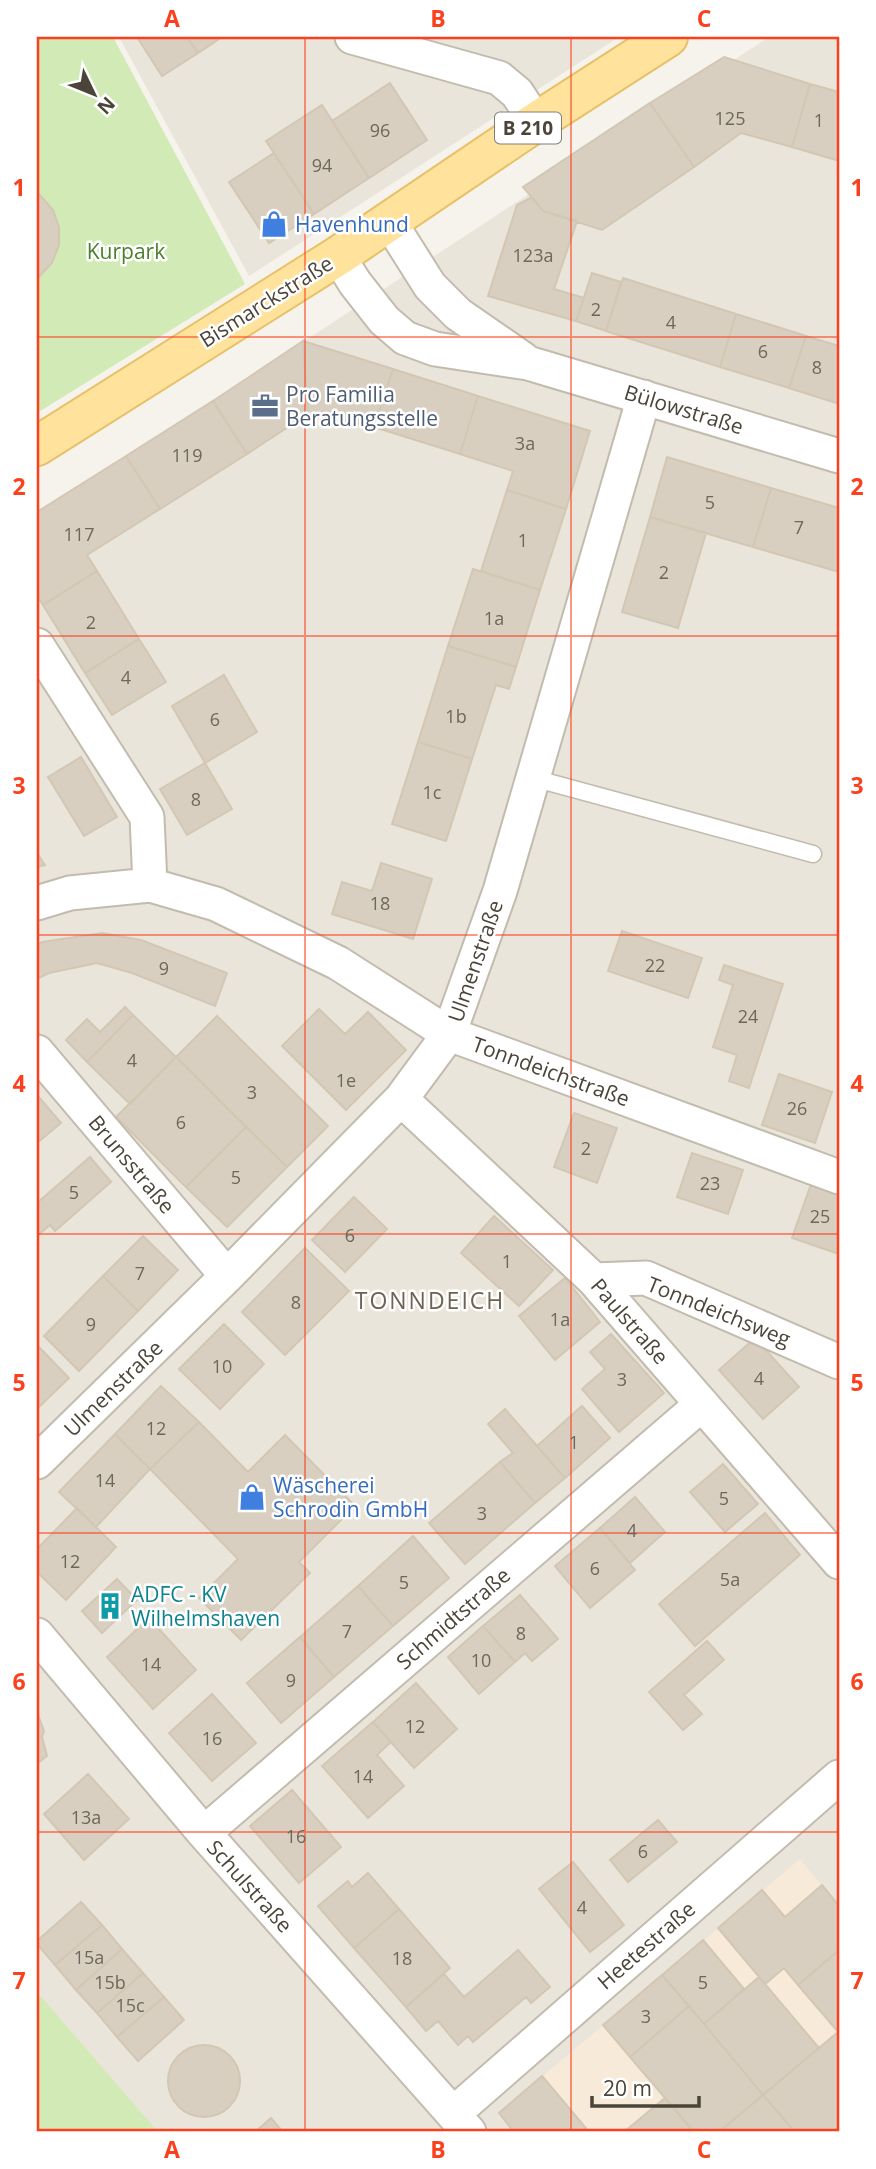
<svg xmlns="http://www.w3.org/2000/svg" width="876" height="2169" viewBox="0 0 876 2169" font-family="'Open Sans',sans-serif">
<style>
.residential{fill:#eae5da}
.commercial{fill:#f7ead8}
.green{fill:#d2eab5}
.building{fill:#d8cfc1;stroke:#d3c7b4;stroke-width:2}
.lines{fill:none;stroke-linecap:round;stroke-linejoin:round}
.lane-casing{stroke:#c2bbae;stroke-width:19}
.street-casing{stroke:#c2bbae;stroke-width:37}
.primary-casing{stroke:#e6c16a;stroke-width:42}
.lane{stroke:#fff;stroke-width:16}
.street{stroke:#fff;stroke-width:33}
.primary{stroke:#ffe39c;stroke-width:38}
.grid{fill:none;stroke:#fc3f1d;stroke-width:2;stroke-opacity:0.55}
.labels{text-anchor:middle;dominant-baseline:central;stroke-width:5;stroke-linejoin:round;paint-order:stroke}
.number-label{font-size:18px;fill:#6e675b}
.shield{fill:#fff;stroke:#817c74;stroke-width:2}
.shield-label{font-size:19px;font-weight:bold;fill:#4b4439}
.shop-label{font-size:21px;fill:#366cbe;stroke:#fff;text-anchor:start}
.park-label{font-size:21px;fill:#4a7f2a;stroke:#fff}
.street-label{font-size:21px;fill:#4b4439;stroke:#fff}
.service-label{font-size:21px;fill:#4e5e75;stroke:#fff;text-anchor:start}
.culture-label{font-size:21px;fill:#0d838f;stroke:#fff;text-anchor:start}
.neighbourhood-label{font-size:23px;letter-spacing:2px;fill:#6e6250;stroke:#fff}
.neatline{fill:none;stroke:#fc3f1d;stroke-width:2.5}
.grid-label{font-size:23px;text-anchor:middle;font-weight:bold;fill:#fc3f1d}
</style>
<rect width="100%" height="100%" fill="#f6f3ec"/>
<path class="residential" d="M119 37H619L249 276Z
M769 37H839V2132H37V516Z"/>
<path class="commercial" d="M800 1859 839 1906V2132H514L499 2113Z"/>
<path class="green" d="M37 37H113L245 284 37 413Z
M37 1992 158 2132H37Z"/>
<path class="building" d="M137 37H187L198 53 162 76Z
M187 37H222L198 53Z
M724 57 810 84 792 147 741 133 694 167 650 103Z
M390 83 427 140 369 178 332 121Z
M810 84 839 92V161L792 147Z
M650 103 694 167 602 230 543 211 523 187Z
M322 105 369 178 314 214 266 141Z
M274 153 314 214 269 243 229 182Z
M37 192 53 210 59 227V245L52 263 37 279Z
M532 197 543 211 577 221 554 289 584 298 576 321 488 296 517 205Z
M592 273 621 282 606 331 576 321Z
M623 278 736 314 720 367 606 331Z
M736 314 806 336 789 388 720 367Z
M806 336 839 346V404L789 388Z
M303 341 393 369 374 427 308 414Z
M303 341 308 414 247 454 213 401Z
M393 369 478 396 460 454 374 427Z
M478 396 590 431 566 509 507 490 513 471 460 454Z
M213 401 247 454 160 509 126 456Z
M126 456 160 509 87 555 97 571 43 605 37 596V512Z
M667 457 771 488 753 547 650 517Z
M771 488 839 508V572L753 547Z
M507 490 566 509 540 590 481 571Z
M650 517 706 533 678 628 622 612Z
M473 569 540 590 516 667 448 646Z
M97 571 139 639 85 673 43 605Z
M139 639 166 682 112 715 85 673Z
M448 646 516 667 509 689 496 685 472 759 418 742Z
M224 675 257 732 205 763 172 706Z
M418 742 472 759 446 841 392 824Z
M81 757 117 817 84 836 48 777Z
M205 763 232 809 187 835 160 789Z
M37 853 45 865 37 867Z
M381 863 432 879 413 939 332 914 342 882 372 891Z
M622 931 702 958 688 998 608 971Z
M102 933 141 940 227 973 215 1006 132 973 97 963 49 973 37 979V945L42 942Z
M724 965 783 984 749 1088 729 1081 737 1055 713 1047 733 985 719 980Z
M125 1007 133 1015 87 1062 66 1040 87 1019 100 1032Z
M319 1009 345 1034 368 1012 406 1050 346 1110 282 1046Z
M133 1015 176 1057 130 1104 87 1062Z
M217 1016 328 1126 287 1167 176 1057Z
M176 1057 246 1127 186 1187 116 1117Z
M779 1074 832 1092 815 1143 762 1125Z
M37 1095 61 1123 37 1143Z
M574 1113 617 1128 597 1183 554 1167Z
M246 1127 287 1167 227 1227 186 1187Z
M692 1153 743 1170 728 1214 677 1197Z
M90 1157 111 1182 55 1231 50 1225 37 1236V1203Z
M811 1184 839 1194V1254L792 1238Z
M354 1197 387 1229 345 1272 312 1240Z
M494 1216 553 1270 519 1306 461 1253Z
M143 1236 178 1270 138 1311 103 1276Z
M305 1248 349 1291 285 1355 242 1312Z
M103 1276 138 1311 79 1371 44 1336Z
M565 1278 600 1322 555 1360 519 1316Z
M224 1324 264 1364 220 1409 179 1369Z
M611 1334 664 1393 619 1432 582 1389 605 1369 590 1352Z
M755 1338 799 1387 763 1419 719 1370Z
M37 1345 69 1378 37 1409Z
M161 1386 199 1422 150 1469 115 1434Z
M582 1406 610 1438 565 1478 537 1446Z
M505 1409 565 1478 535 1503 500 1462 513 1453 488 1424Z
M199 1422 248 1472 285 1435 355 1506 299 1562 310 1573 241 1640 199 1598 238 1559 150 1469Z
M115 1434 150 1469 96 1527 59 1492Z
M500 1462 535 1503 465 1564 429 1523Z
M723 1464 758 1504 725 1532 690 1492Z
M635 1497 665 1532 630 1563 600 1528Z
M77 1508 116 1547 66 1600 37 1572V1549Z
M765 1513 800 1555 695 1646 659 1604Z
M600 1528 635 1570 590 1608 555 1566Z
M413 1536 449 1578 393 1626 358 1586Z
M117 1579 137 1600 102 1633 82 1611Z
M358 1586 393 1626 334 1677 300 1637Z
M520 1595 558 1639 532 1661 525 1653 515 1662 483 1626Z
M149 1618 196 1670 153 1709 107 1657Z
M483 1626 515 1662 479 1694 448 1657Z
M300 1637 334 1677 281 1723 247 1683Z
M707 1641 724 1660 684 1695 702 1714 683 1730 649 1692Z
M416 1683 457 1729 414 1768 373 1722Z
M212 1694 256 1743 212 1781 169 1733Z
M37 1712 44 1731 42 1737 47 1756 37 1764Z
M373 1722 391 1742 377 1755 404 1786 368 1818 322 1766Z
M88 1774 129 1819 84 1860 44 1814Z
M292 1790 341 1847 299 1883 250 1826Z
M658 1820 677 1842 628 1882 610 1860Z
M573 1862 624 1925 590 1952 539 1889Z
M368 1873 399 1909 354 1948 318 1906 348 1881 352 1887Z
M822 1885 839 1906V1950L798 1985 784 1968 765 1984 718 1928 762 1890 785 1917Z
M81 1902 102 1925 55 1965 37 1944V1941Z
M399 1909 450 1968 406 2007 354 1948Z
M102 1925 122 1949 76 1990 55 1965Z
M703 1940 744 1989 704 2024 662 1975Z
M122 1949 143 1973 97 2013 76 1990Z
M518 1950 550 1987 531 2003 526 1997 473 2042 468 2036 458 2045 438 2021 426 2031 406 2007 444 1974 464 1997Z
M839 1950V2033L798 1985Z
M143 1973 164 1997 117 2037 97 2013Z
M662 1975 689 2006 630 2057 603 2025Z
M759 1977 819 2048 763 2095 704 2024Z
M164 1997 184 2020 138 2061 117 2037Z
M689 2006 763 2095 719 2132H694L630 2057Z
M838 2032 839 2132H795L763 2095Z
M168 2081a36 36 0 1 1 72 0a36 36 0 1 1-72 0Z
M542 2076 586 2128 581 2132H514L499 2113Z
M763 2095 795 2132H719Z
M665 2098 694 2132H624Z
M271 2118 283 2132H255Z"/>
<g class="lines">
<defs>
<path id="lane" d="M533 778 813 854"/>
<path id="street" d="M352 37 499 78 517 93 536 122
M389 221 430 286 458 314 523 359
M338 256 355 283 384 320 405 338 435 349 528 363 839 456
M37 645 147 817 150 885
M37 903 70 893 150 885 216 904 338 963 449 1034 839 1177
M37 1052 227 1276
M401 1099 594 1280 839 1562
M594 1280 646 1278 839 1362
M37 1462 227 1276 401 1099 449 1034 500 891 644 397
M37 1635 204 1833 469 2132
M204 1833 702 1404
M453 2114 839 1777"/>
<path id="primary" d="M37 446 338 256 536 122 668 37"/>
</defs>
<use href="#lane" class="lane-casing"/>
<use href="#street" class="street-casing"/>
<use href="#primary" class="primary-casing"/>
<use href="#lane" class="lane"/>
<use href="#street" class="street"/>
<use href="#primary" class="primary"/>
</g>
<path class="grid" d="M305 37V2132M571 37V2132M37 337H839M37 636H839M37 935H839M37 1234H839M37 1533H839M37 1832H839"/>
<defs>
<symbol id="shop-bare" viewBox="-9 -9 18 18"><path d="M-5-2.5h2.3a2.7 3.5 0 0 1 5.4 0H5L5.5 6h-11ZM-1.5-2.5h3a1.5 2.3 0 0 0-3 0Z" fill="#3f7fe0" stroke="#fff" stroke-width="2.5" paint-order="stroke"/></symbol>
<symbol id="office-bare" viewBox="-9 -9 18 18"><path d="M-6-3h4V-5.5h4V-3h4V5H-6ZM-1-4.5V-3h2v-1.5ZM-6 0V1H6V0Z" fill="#5c6f8a" stroke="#fff" stroke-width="2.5" paint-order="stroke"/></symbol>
<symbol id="building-bare" viewBox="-9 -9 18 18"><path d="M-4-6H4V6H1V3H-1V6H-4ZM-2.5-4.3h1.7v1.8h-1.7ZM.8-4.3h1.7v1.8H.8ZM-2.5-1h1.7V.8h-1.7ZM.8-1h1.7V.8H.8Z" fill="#0f9aa8" stroke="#fff" stroke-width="2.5" paint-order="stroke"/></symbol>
</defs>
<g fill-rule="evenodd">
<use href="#shop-bare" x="255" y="205" width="38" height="38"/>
<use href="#office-bare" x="246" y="387" width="38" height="38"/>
<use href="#shop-bare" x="233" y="1478" width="38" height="38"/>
<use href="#building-bare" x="91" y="1587" width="38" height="38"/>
</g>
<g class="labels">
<g class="number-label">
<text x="730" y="118">125</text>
<text x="819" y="120">1</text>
<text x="380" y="130">96</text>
<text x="322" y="165">94</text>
<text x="533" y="255">123a</text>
<text x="596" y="309">2</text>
<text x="671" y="322">4</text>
<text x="763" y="351">6</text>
<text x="817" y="367">8</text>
<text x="525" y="443">3a</text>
<text x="187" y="455">119</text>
<text x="710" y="502">5</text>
<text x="799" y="527">7</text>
<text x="79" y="534">117</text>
<text x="523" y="540">1</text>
<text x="664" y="572">2</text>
<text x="494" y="618">1a</text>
<text x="91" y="622">2</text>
<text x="126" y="677">4</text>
<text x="456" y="716">1b</text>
<text x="215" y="719">6</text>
<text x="432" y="792">1c</text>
<text x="196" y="799">8</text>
<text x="380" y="903">18</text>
<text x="655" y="965">22</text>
<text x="164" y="968">9</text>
<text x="748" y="1016">24</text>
<text x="132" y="1060">4</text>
<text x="346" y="1080">1e</text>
<text x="252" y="1092">3</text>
<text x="797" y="1108">26</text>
<text x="181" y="1122">6</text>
<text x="586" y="1148">2</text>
<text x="236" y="1177">5</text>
<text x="710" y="1183">23</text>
<text x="74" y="1192">5</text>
<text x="820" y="1216">25</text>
<text x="350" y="1235">6</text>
<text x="507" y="1261">1</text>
<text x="140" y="1273">7</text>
<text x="296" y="1302">8</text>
<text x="560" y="1319">1a</text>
<text x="91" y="1324">9</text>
<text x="222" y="1366">10</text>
<text x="759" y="1378">4</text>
<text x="622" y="1379">3</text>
<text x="156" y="1428">12</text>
<text x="574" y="1442">1</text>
<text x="105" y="1480">14</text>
<text x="724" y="1498">5</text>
<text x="482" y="1513">3</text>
<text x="632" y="1530">4</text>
<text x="70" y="1561">12</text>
<text x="595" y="1568">6</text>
<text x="730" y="1579">5a</text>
<text x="404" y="1582">5</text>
<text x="347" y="1631">7</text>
<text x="521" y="1633">8</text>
<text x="481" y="1660">10</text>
<text x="151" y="1664">14</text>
<text x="291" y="1680">9</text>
<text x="415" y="1726">12</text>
<text x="212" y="1738">16</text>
<text x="363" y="1776">14</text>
<text x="86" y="1817">13a</text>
<text x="296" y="1836">16</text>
<text x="643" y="1851">6</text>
<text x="582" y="1907">4</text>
<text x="89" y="1957">15a</text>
<text x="402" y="1958">18</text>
<text x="110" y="1982">15b</text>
<text x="703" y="1982">5</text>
<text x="130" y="2005">15c</text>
<text x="646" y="2016">3</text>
</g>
<rect class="shield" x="495" y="112.5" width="66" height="31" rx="5"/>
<g class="shield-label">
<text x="528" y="128">B 210</text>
</g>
<g class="shop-label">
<text x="295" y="224">Havenhund</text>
<text x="273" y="1485">Wäscherei<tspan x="273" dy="24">Schrodin GmbH</tspan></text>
</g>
<g class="park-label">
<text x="126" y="251">Kurpark</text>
</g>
<g class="street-label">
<text transform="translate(266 301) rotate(-32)">Bismarckstraße</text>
<text transform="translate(684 409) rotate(17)">Bülowstraße</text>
<text transform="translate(475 961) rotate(-71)">Ulmenstraße</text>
<text transform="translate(551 1071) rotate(20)">Tonndeichstraße</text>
<text transform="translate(132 1164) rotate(50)">Brunsstraße</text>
<text transform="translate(719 1311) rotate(22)">Tonndeichsweg</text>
<text transform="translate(630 1321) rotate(49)">Paulstraße</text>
<text transform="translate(113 1388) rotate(-44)">Ulmenstraße</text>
<text transform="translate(453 1618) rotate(-41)">Schmidtstraße</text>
<text transform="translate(250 1886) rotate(48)">Schulstraße</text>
<text transform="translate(646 1945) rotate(-41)">Heetestraße</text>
</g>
<g class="service-label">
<text x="286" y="394">Pro Familia<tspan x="286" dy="24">Beratungsstelle</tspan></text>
</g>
<g class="culture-label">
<text x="131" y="1594">ADFC - KV<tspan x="131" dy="24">Wilhelmshaven</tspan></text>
</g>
<g class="neighbourhood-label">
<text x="430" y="1300">TONNDEICH</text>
</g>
</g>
<rect width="876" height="2169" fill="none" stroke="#ffffff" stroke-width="77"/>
<g transform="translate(94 94) rotate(133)" stroke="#ffffff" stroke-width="5" paint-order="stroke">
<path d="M0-5L12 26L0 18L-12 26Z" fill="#4b4439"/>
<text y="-10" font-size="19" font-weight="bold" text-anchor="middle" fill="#4b4439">N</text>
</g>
<path d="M592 2096v10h107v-10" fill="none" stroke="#4b4439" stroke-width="3.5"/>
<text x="603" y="2096" font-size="21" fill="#4b4439" stroke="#ffffff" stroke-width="5" paint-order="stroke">20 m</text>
<rect x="38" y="38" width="800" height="2092" class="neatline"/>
<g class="grid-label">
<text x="172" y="27">A</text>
<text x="438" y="27">B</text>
<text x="704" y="27">C</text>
<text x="19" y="196">1</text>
<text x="857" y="196">1</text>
<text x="19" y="495">2</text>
<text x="857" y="495">2</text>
<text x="19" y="794">3</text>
<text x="857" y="794">3</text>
<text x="19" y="1092">4</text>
<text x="857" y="1092">4</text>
<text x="19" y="1391">5</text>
<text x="857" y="1391">5</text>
<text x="19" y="1690">6</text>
<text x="857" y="1690">6</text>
<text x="19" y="1989">7</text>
<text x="857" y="1989">7</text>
<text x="172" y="2158">A</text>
<text x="438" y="2158">B</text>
<text x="704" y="2158">C</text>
</g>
</svg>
